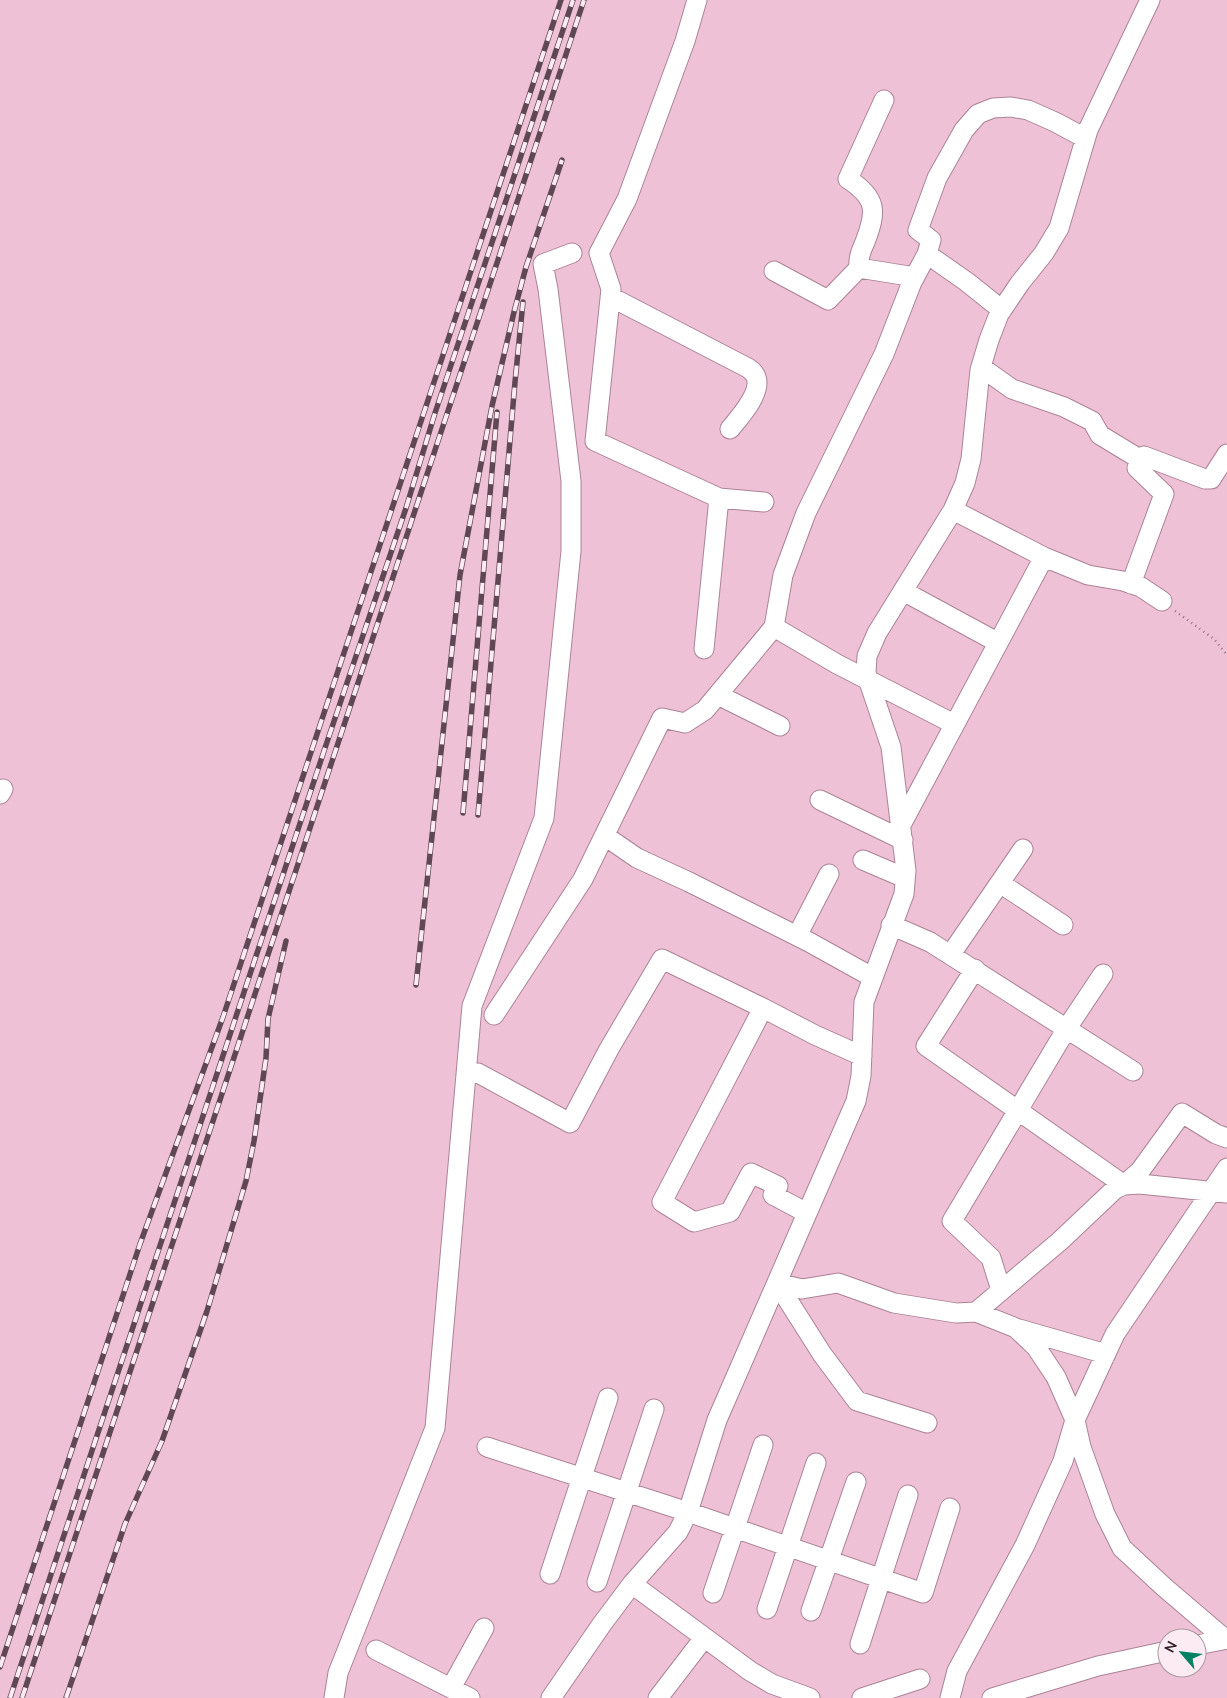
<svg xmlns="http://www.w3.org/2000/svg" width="1227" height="1698" viewBox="0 0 1227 1698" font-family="'Nunito Sans',sans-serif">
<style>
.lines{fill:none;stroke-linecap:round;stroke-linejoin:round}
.minor-casing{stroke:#ac8396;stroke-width:21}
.path{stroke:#907280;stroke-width:2.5;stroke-dasharray:1 4;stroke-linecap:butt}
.minor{stroke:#fff;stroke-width:19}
.rail-casing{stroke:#5f4853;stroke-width:5.5}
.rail{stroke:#fdebf3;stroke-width:4;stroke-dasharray:11;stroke-linecap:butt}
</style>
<rect width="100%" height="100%" fill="#eec1d6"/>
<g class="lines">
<defs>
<path id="minor" d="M697 0 685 41 627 199 599 253 611 289 595 441 719 498
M927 254 967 282 1002 310
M859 268C858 258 861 251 865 242 877 211 877 198 848 179L884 100
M774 271 828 300 859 268 915 277
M611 297 748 368C751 370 755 374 756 377 762 393 739 418 730 429
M981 367 1012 389 1064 407 1092 421 1100 435 1133 455
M1144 456 1205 479H1211L1227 454
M953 510 1044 557 1088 575 1123 581 1141 587 1162 601
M1131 584 1164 494 1137 468
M903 591 997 642
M774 627 837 664 954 724
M704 649 719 498 764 502
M718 695 780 726
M0 794 3 789
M820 800 903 840
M901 825 1044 557
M605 836 637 858 689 882 809 942 872 977
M863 860 905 878
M1000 883 1063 925
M891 925 930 942 1133 1071
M797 936 829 874
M951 954 1023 849
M975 969 926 1046 1124 1185 1140 1171 1182 1113 1216 1134 1227 1138
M494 1015 583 879 662 718 685 723 705 710 774 627 783 575 806 513 884 354 912 282 927 254 931 240 918 230 937 178 964 130 978 114 993 108 1011 107 1028 110 1055 122 1085 138
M478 1073 570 1123 609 1049 662 959 763 1008
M807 1213 773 1195 778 1186 751 1173 730 1212 694 1222 662 1202 763 1008 815 1035 862 1056
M777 1283 802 1289 838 1283 894 1303 956 1313 976 1312 1060 1241 1115 1189 1124 1185 1140 1184 1227 1193
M777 1283 822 1354 857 1401 927 1423
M1001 1290 991 1258 952 1221 1067 1028 1103 974
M1019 1329 1106 1354
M487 1447 688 1512 923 1593 950 1508
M550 1574 608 1398
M597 1582 654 1409
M632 1584 750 1671 772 1684 810 1698
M713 1593 763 1445
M767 1609 816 1463
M811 1611 856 1482
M1225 1639 1164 1587 1122 1548 1105 1514 1081 1447 1075 1420 1115 1334 1227 1168
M860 1644 908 1495
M1197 1645 1227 1639
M376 1650 470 1698
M451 1688 484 1628
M334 1698 338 1673 435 1428 472 1006 544 818 571 551V481L548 289 543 264 572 253
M551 1698 602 1624 632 1584 678 1532 688 1512 717 1420 856 1101 861 1076 864 1002 904 894 906 871 891 747 866 673 867 656 877 633 953 510 965 483 971 459 980 370 989 340 999 314 1020 283 1044 253 1059 228 1088 130 1150 0
M658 1698 704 1638
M862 1698 920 1679
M950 1698 957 1671 1025 1545 1063 1461 1075 1420 1056 1377 1036 1347 1016 1328 976 1312
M992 1698 1098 1666 1167 1651"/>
</defs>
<use href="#minor" class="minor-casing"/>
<path class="path" d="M1175 611 1214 639 1227 655"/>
<use href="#minor" class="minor"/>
<defs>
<path id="rail" d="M463 813 497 412
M478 815 515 382 523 302
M416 985 460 575 492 406 514 312 526 267 562 160
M0 1667 140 1244 223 1017 561 0
M10 1698 326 745 406 508 435 413 573 0
M22 1698 584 0
M66 1698 125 1524 162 1441 207 1311 246 1181 254 1141 266 1058 268 1019 286 941"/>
</defs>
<use href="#rail" class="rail-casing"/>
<use href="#rail" class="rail"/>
</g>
<g transform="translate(1182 1653) rotate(298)"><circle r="24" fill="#fdebf3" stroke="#ab9aa2"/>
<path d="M0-4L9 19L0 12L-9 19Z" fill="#008163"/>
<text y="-8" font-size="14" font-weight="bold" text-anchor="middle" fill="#302028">N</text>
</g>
</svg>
